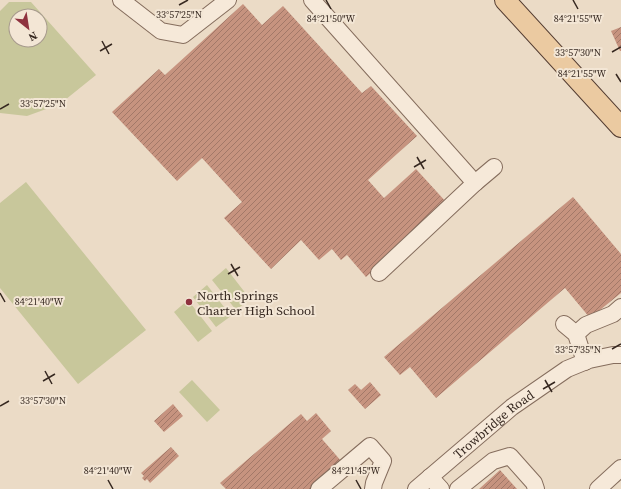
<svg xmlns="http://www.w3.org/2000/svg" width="621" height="489" viewBox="0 0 621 489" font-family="'Source Serif 4',serif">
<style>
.green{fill:#c8c79b;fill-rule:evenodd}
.building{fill:url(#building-hatch)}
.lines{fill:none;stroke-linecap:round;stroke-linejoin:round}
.minor-casing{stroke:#856d5d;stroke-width:18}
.major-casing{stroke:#533c31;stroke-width:22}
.minor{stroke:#f6e9d9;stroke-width:16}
.major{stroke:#ebcaa1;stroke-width:20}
.ticks{fill:none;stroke:#362820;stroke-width:1.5}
.poi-dot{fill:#8f323f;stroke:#f3e6d5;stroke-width:1.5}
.labels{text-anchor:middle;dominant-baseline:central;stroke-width:4;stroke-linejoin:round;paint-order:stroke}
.poi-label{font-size:13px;fill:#362820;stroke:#f3e6d5;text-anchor:start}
.street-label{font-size:13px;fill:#362820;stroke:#f3e6d5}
.ticks-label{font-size:10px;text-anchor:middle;fill:#362820;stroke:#f3e6d5;stroke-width:4;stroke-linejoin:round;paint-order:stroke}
</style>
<defs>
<pattern id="building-hatch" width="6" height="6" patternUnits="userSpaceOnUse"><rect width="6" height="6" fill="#c6937f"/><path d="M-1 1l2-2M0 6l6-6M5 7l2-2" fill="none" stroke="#a27868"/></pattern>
</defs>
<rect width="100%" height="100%" fill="#ebdbc6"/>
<path class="green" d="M9 2H31L96 75 60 104 27 116 0 113V11ZM16 16H40V40H16Z
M26 182 146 330 78 384 0 288V203Z
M226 268 250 299 236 310 212 280Z
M207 285 231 316 216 327 193 297Z
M188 300 212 331 198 342 174 312Z
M192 380 220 410 207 422 179 392Z"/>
<path class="building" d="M243 4 262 25 283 6 362 93 371 86 417 136 368 180 384 198 416 169 447 203 366 277 347 255 341 260 332 249 319 260 301 240 271 269 224 218 242 202 202 158 177 181 112 112 159 69 165 75Z
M621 27V51H620L611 31Z
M573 197 621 254V293L590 318 565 288 436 398 410 367 400 375 384 357Z
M370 382 381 395 365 409 348 390 355 384 361 390Z
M173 404 183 416 164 432 154 421Z
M316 413 331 431 322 439 342 462 310 489H226L220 483 301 414 307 421Z
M171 447 179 456 150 483 147 479 145 481 142 478 144 476 141 473Z
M500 470 517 489H479Z"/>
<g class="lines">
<defs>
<g id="minor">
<path d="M121 0 161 31 183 35 228 0"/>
<path d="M312 0 475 183"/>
<path d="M379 273 475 183 494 167"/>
<path d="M564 324 576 334 585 362"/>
<path d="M576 334 586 325 613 314 621 307"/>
<path d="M430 477 441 489"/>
<path d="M319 489 370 446 383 461 374 483 373 489"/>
<path id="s1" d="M416 489 512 407 567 369 589 360 613 355H621"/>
<path d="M458 489 493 461 510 456 534 483 536 489"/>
<path d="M598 489 621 468"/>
</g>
<path id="major" d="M505 0 621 127"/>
</defs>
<use href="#minor" class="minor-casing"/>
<use href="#major" class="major-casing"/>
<use href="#minor" class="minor"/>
<use href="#major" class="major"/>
</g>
<path class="ticks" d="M326 0 331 9M573 0 578 9M179 5 188 0M102 41 109 54M100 51 112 44M612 52 621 47M616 74 621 82M0 109 9 104M417 157 424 169M414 167 426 160M231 264 238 276M228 274 240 267M0 293 5 302M612 349 621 344M45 371 52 384M545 380 552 392M43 381 55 374M543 389 555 382M0 406 9 401M108 480 113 489M356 480 361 489"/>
<circle class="poi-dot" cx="189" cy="302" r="4"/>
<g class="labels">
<g class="poi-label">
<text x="197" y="295">North Springs<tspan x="197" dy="15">Charter High School</tspan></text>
</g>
<g class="street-label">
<text stroke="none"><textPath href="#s1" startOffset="101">Trowbridge Road</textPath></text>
</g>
</g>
<g class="ticks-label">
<text x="179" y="18">33°57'25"N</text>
<text x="331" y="22">84°21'50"W</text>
<text x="578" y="22">84°21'55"W</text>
<text x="578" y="56">33°57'30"N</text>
<text x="582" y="77">84°21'55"W</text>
<text x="43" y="107">33°57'25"N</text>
<text x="39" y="305">84°21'40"W</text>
<text x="578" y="353">33°57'35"N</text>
<text x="43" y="404">33°57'30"N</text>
<text x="108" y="474">84°21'40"W</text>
<text x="356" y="474">84°21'45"W</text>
</g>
<g transform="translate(28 28) rotate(150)"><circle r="19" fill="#f3e6d5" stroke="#a79a8d"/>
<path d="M0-3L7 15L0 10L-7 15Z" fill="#8f323f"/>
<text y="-6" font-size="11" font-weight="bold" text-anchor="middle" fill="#362820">N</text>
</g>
</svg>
